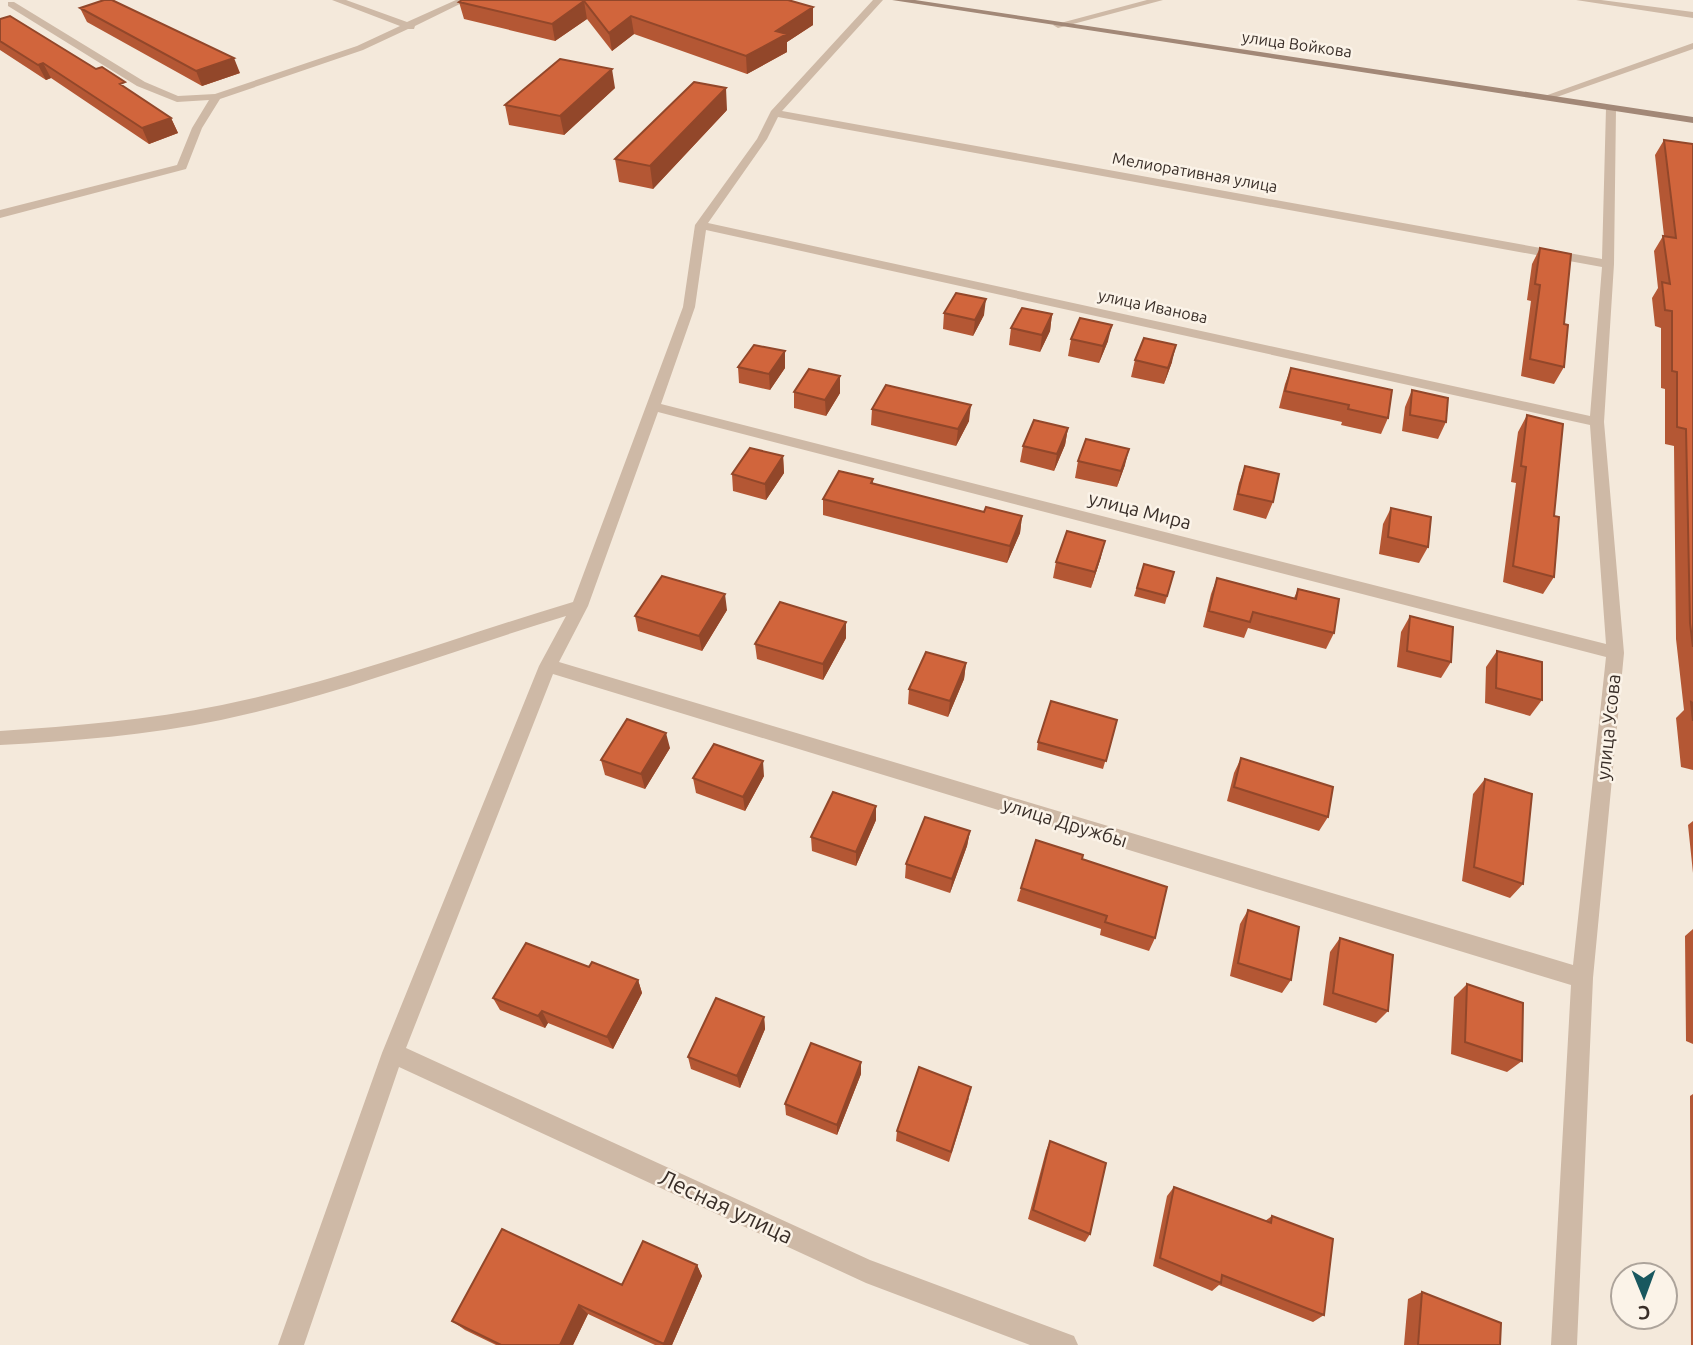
<svg xmlns="http://www.w3.org/2000/svg" width="1693" height="1345" viewBox="0 0 1693 1345" font-family="Ubuntu,sans-serif">
<style>
.lines{fill:none;stroke-linecap:round;stroke-linejoin:round}
.minor{fill:#ceb9a6;fill-rule:evenodd}
.tertiary{fill:#ceb9a6;fill-rule:evenodd}
.secondary{fill:#a28877;fill-rule:evenodd}
.wall{fill:#b45734}
.shaded-wall{fill:#92472a}
.building{fill:#d1653c;stroke:#92472a;stroke-width:2}
.labels{text-anchor:middle;dominant-baseline:central;stroke-width:5;stroke-linejoin:round;paint-order:stroke}
.far-street-label{font-size:16px;fill:#392e28;stroke:#fbf3e8}
.street-label{font-size:19px;fill:#392e28;stroke:#fbf3e8}
.near-street-label{font-size:23px;fill:#392e28;stroke:#fbf3e8}
</style>
<rect width="100%" height="100%" fill="#f4e9db"/>
<g class="lines">
<path class="minor" d="M332 0H346L407 22 456 0H468L415 26 414 29H408L363 50 220 99 202 128 186 169 0 218V210L177 165 192 128 209 100 177 102 137 86 8 6V2H14L145 82 178 96 215 94 357 46 400 26Z
M873 0H883L782 111 1602 259 1606 108 1611 105 1616 108 1614 264 1604 422 1624 653 1593 978 1577 1345H1551L1571 985 553 674 406 1048 870 1260 1074 1336 1078 1345H1030L866 1283 399 1067 304 1345H278L382 1053 539 666 566 616C451 651 339 695 221 720 148 735 74 741 0 745V731C74 726 148 720 222 705 341 681 456 637 573 602L683 307 695 225 757 139 771 111ZM778 117 1602 267 1590 416 708 223 767 139ZM706 230 1590 425 1606 644 661 404 695 307ZM658 412 1606 657 1573 965 559 662 588 606Z
M1147 0H1163L1058 28 1053 25Z
M1576 0H1601L1693 12V18Z"/>
<path class="tertiary" d="M1693 43V49L1551 99 1542 97Z"/>
<path class="secondary" d="M892 0H915L1693 117V123Z"/>
</g>
<path class="wall" d="M788 0 813 25 787 42V52L747 74 634 34 612 51 587 19 555 41 464 19 459 2Z
M80 8 240 73 202 86 87 22Z
M0 19 129 90 171 118 178 133 149 144 51 78 46 80 0 50Z
M615 88 564 135 509 125 505 105Z
M727 110 653 189 619 182 615 159Z
M1664 140 1693 144V770L1681 767 1676 718 1684 710 1676 639 1674 446 1665 444V389L1661 388V328L1655 326 1652 298 1658 288 1654 251 1663 236H1664L1655 155Z
M1540 248 1564 324V367L1554 384 1521 376 1531 301 1527 300 1532 264Z
M944 313 984 315 973 336 943 329Z
M1052 314 1050 331 1040 352 1009 345 1011 328Z
M1071 339 1108 341 1099 363 1068 356Z
M1135 360 1172 362 1164 384 1131 377Z
M738 367 785 368 770 390 739 383Z
M1291 368 1388 418 1381 434 1341 425 1342 422 1279 408 1285 384Z
M1412 390 1446 422 1438 439 1402 431 1405 407Z
M794 392 840 393 826 416 794 408Z
M872 409 969 421 956 446 871 425Z
M1527 415 1554 516V577L1543 594 1503 582 1516 483 1511 482 1518 432Z
M1068 428 1065 445 1054 471 1020 462 1023 446Z
M783 456 784 473 766 500 733 491 732 474Z
M1078 461 1125 465 1117 487 1075 478Z
M1245 466 1273 502 1266 519 1233 510 1239 483Z
M873 479V484L984 512 1022 516 1020 533 1007 563 823 515V499Z
M1391 508 1428 547 1419 563 1379 554 1383 524Z
M1101 557 1091 588 1053 578 1056 562Z
M1144 564 1174 572 1165 604 1134 596Z
M1217 578 1294 598 1298 589 1334 633 1326 649 1248 628 1244 638 1203 627 1211 594Z
M727 610 702 651 638 631 635 616Z
M1410 616 1451 662 1441 678 1397 667 1401 632Z
M846 638 823 680 757 659 755 644Z
M1497 651 1542 700 1530 716 1485 703 1486 667Z
M966 663 964 679 948 717 908 704 909 689Z
M1117 720 1103 769 1037 750 1038 742Z
M670 748 645 789 605 775 601 760Z
M1241 758 1328 817 1319 831 1227 801 1234 773Z
M764 776 745 811 696 793 693 778Z
M1485 779 1523 884 1510 898 1462 881 1473 794Z
M876 820 856 866 812 851 811 837Z
M1693 821V873L1688 825Z
M970 831 967 846 950 893 905 878 906 864Z
M1082 859 1155 938 1149 951 1100 935 1101 929 1017 901 1021 888Z
M1248 910 1291 980 1282 993 1230 976 1240 924Z
M1693 929V1044L1686 1041 1685 936Z
M1340 938 1388 1011 1376 1023 1323 1005 1330 952Z
M589 967 638 980 642 993 613 1049 548 1023 545 1028 500 1010 493 998Z
M1467 984 1522 1061 1507 1072 1451 1054 1454 997Z
M764 1017 765 1029 740 1088 691 1069 688 1057Z
M861 1074 837 1135 786 1115 785 1104Z
M1693 1094V1345H1691L1690 1096Z
M969 1098 949 1162 896 1141 897 1131Z
M1050 1141 1090 1234 1085 1242 1028 1219 1046 1151Z
M1174 1187 1265 1221 1272 1216 1324 1315 1313 1322 1219 1285 1212 1291 1153 1266 1167 1196Z
M697 1265 702 1276 672 1345H655L588 1314 573 1345H496L465 1330 452 1321 622 1285Z
M1422 1292 1500 1345H1404L1408 1299Z"/>
<path class="shaded-wall" d="M584 1 587 19 555 41 552 24Z
M813 7V25L787 42V52L747 74 746 56 776 31Z
M631 16 634 34 612 51 609 33Z
M234 58 240 73 202 86 196 71Z
M43 63 51 78 46 80 38 65Z
M612 69 615 88 564 135 560 116Z
M726 88 727 110 653 189 650 166Z
M171 118 178 133 149 144 142 128Z
M986 299 984 315 973 336 975 320Z
M1052 314 1050 331 1040 352 1042 335Z
M1112 325 1108 341 1099 363 1103 346Z
M1176 345 1172 362 1164 384 1168 368Z
M785 351V368L770 390 769 374Z
M840 376V393L826 416 825 400Z
M971 405 969 421 956 446 958 429Z
M1068 428 1065 445 1054 471 1057 454Z
M1129 449 1125 465 1117 487 1121 471Z
M783 456 784 473 766 500 765 484Z
M1022 516 1020 533 1007 563 1010 546Z
M1105 541 1101 557 1091 588 1095 572Z
M725 594 727 610 702 651 699 636Z
M846 622V638L823 680V664Z
M966 663 964 679 948 717 950 701Z
M666 733 670 748 645 789 641 774Z
M763 761 764 776 745 811 743 797Z
M876 806V820L856 866V852Z
M970 831 967 846 950 893 952 879Z
M638 980 642 993 613 1049 607 1037Z
M542 1011 548 1023 545 1028 538 1016Z
M764 1017 765 1029 740 1088 737 1076Z
M861 1062V1074L837 1135V1125Z
M697 1265 702 1276 672 1345H665L664 1344Z
M579 1305 588 1314 573 1345H560Z"/>
<path class="building" d="M104 0H112L234 58 196 71 80 8Z
M462 0H788L813 7 776 31 787 34 746 56 631 16 609 33 584 1 552 24 459 2Z
M10 16 96 69 102 67 125 82 120 84 171 118 142 128 43 63 38 65 0 41V19Z
M560 59 612 69 560 116 505 105Z
M694 82 726 88 650 166 615 159Z
M1664 140 1693 144V647L1690 623 1686 429 1677 427V372L1672 371V311L1665 310 1662 282 1670 284 1663 236 1676 238Z
M1540 248 1571 254 1564 324 1568 325 1564 367 1530 359 1540 285 1535 284Z
M956 293 986 299 975 320 944 313Z
M1022 308 1052 314 1042 335 1011 328Z
M1080 318 1112 325 1103 346 1071 339Z
M1144 338 1176 345 1168 368 1135 360Z
M754 345 785 351 769 374 738 367Z
M1291 368 1392 390 1388 418 1348 409 1349 405 1285 391Z
M809 369 840 376 825 400 794 392Z
M886 385 971 405 958 429 872 409Z
M1412 390 1448 398 1446 422 1410 415Z
M1527 415 1563 424 1554 516 1559 517 1554 577 1513 566 1526 467 1521 466Z
M1034 420 1068 428 1057 454 1023 446Z
M1086 439 1129 449 1121 471 1078 461Z
M750 448 783 456 765 484 732 474Z
M1245 466 1279 474 1273 502 1238 494Z
M839 471 873 479 871 483 984 512 986 507 1022 516 1010 546 823 499Z
M1391 508 1431 517 1428 547 1388 537Z
M1067 531 1105 541 1095 572 1056 562Z
M1144 564 1174 572 1167 596 1137 588Z
M662 576 725 594 699 636 635 616Z
M1217 578 1296 599 1298 589 1339 599 1334 633 1253 612 1250 622 1209 611Z
M780 602 846 622 823 664 755 644Z
M1410 616 1453 627 1451 662 1407 651Z
M1497 651 1542 662V700L1496 688Z
M926 652 966 663 950 701 909 689Z
M1051 701 1117 720 1106 761 1038 742Z
M1691 702 1693 703V721Z
M627 719 666 733 641 774 601 760Z
M714 744 763 761 743 797 693 778Z
M1241 758 1333 787 1328 817 1234 787Z
M1485 779 1532 794 1523 884 1474 867Z
M833 792 876 806 856 852 811 837Z
M925 817 970 831 952 879 906 864Z
M1036 840 1083 855 1082 859 1167 887 1155 938 1105 922 1107 916 1021 888Z
M1248 910 1299 927 1291 980 1238 963Z
M1340 938 1393 955 1388 1011 1333 993Z
M526 943 589 967 592 962 638 980 607 1037 542 1011 538 1016 493 998Z
M1467 984 1523 1003 1522 1061 1465 1042Z
M716 998 764 1017 737 1076 688 1057Z
M811 1043 861 1062 837 1125 785 1104Z
M919 1067 971 1087 951 1152 897 1131Z
M1050 1141 1106 1163 1090 1234 1033 1210Z
M1174 1187 1271 1223 1272 1216 1333 1239 1324 1315 1222 1275 1221 1283 1160 1258Z
M502 1229 622 1285 643 1241 697 1265 664 1344 579 1305 560 1345H501L452 1321Z
M1422 1292 1501 1323 1500 1345H1418Z"/>
<g class="labels">
<g class="far-street-label">
<text transform="translate(1297 44) rotate(8)">улица Войкова</text>
<text transform="translate(1195 172) rotate(10)">Мелиоративная улица</text>
<text transform="translate(1153 306) rotate(12)">улица Иванова</text>
</g>
<g class="street-label">
<text transform="translate(1140 510) rotate(14)">улица Мира</text>
<text transform="translate(1608 727) rotate(-84)">улица Усова</text>
<text transform="translate(1065 822) rotate(17)">улица Дружбы</text>
</g>
<g class="near-street-label">
<text transform="translate(726 1206) rotate(25)">Лесная улица</text>
</g>
</g>
<g transform="translate(1644 1296) rotate(179)"><circle r="33" fill="#fbf3e8" stroke="#ada49b" stroke-width="2"/>
<path d="M0-5L12 26L0 18L-12 26Z" fill="#19585f"/>
<text y="-10" font-size="19" font-weight="bold" text-anchor="middle" fill="#392e28">С</text>
</g>
</svg>
